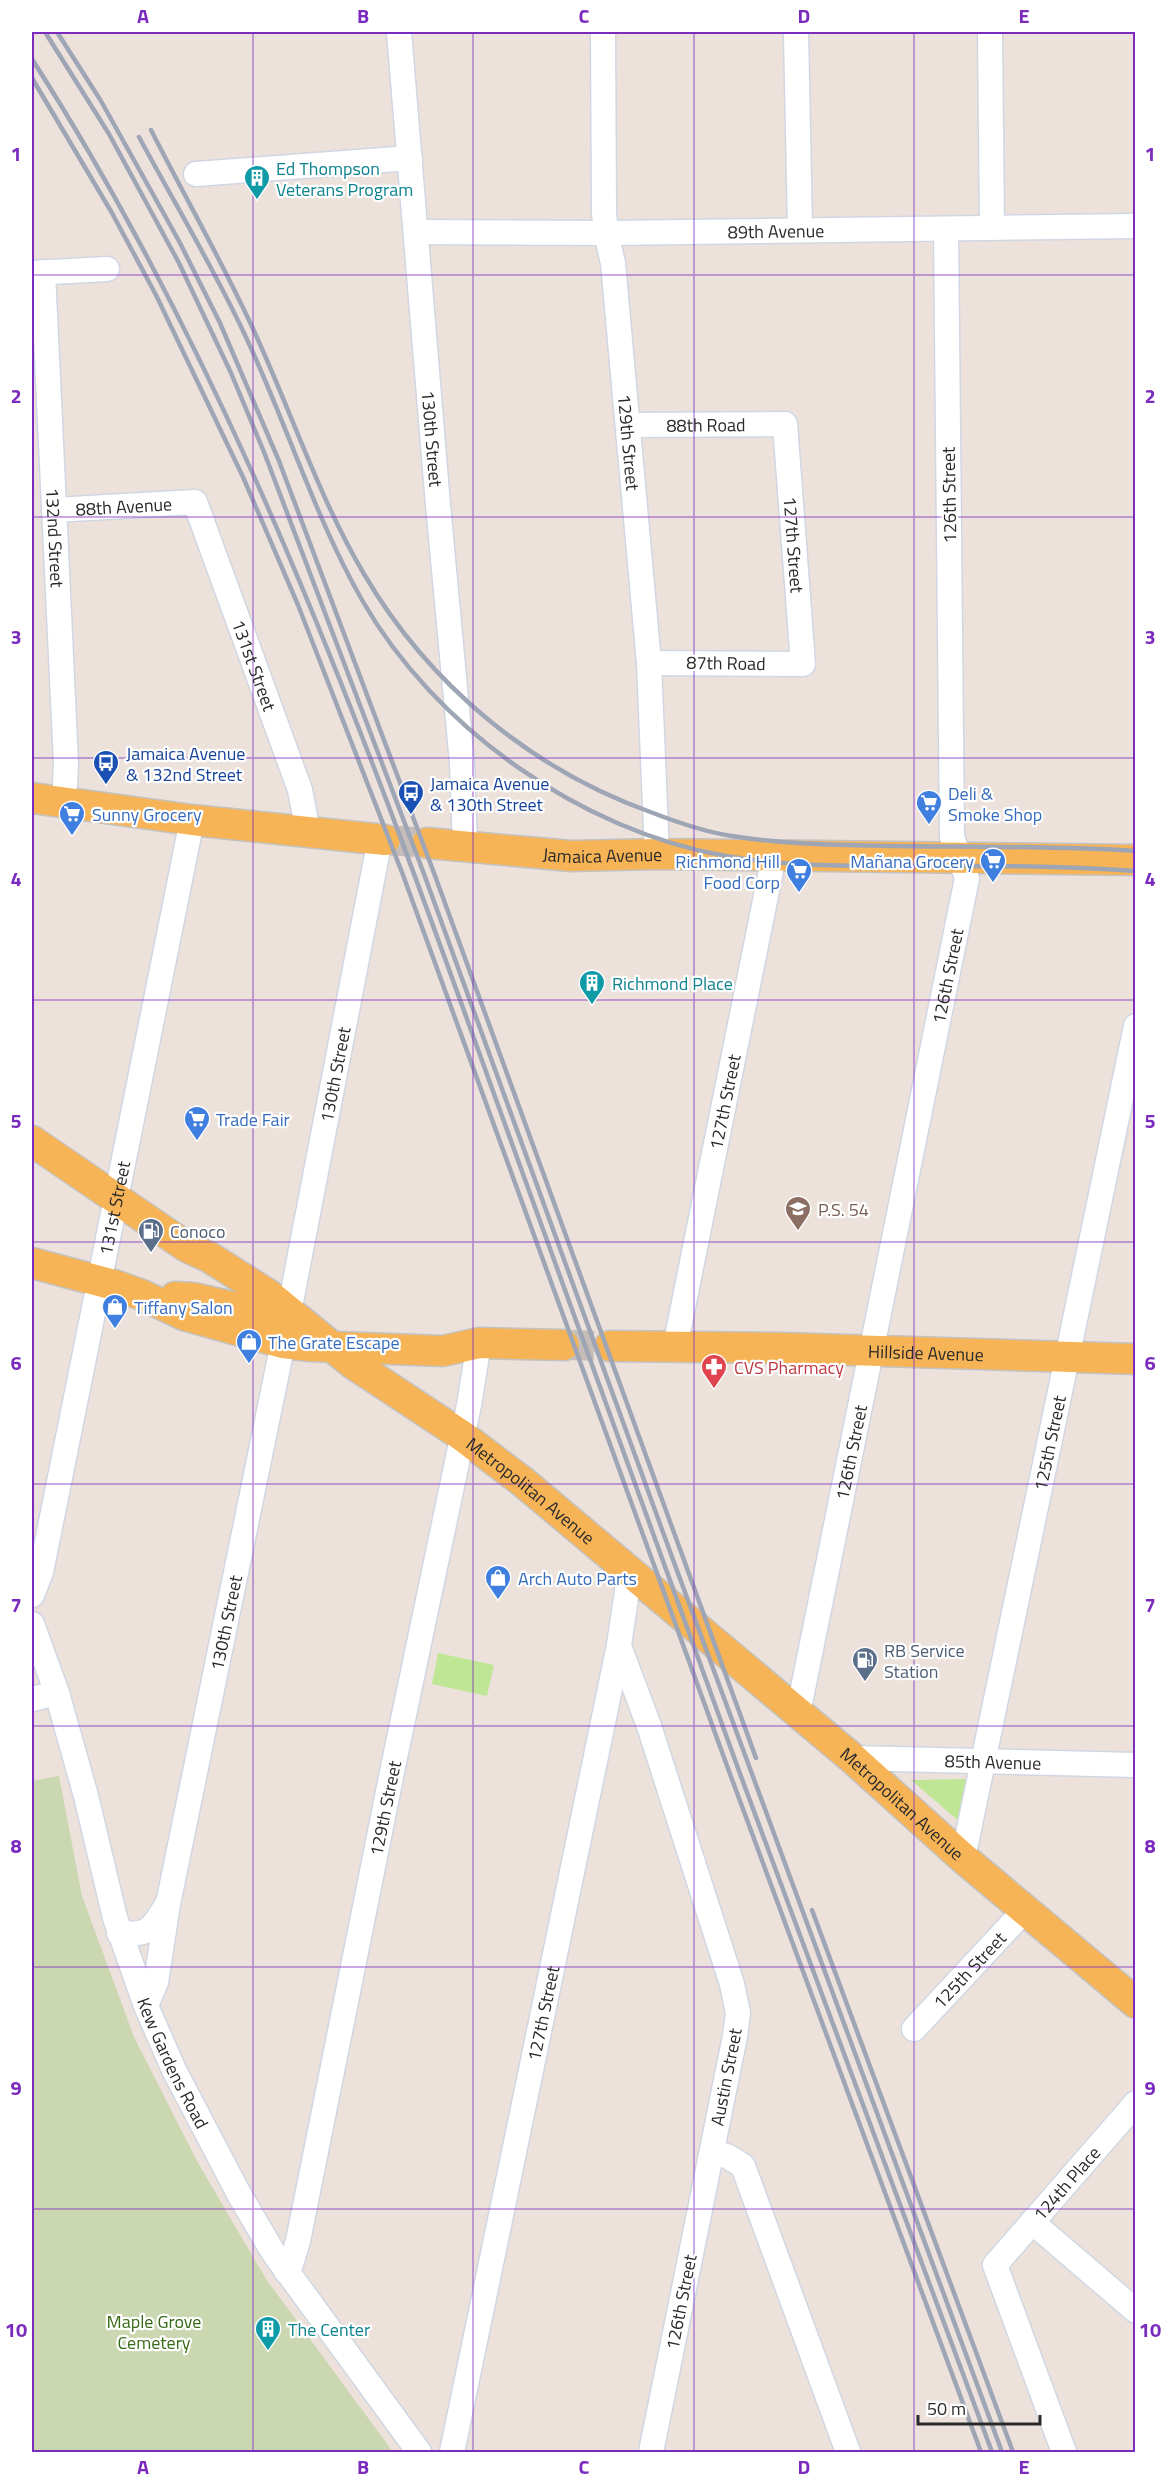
<svg xmlns="http://www.w3.org/2000/svg" width="1167" height="2484" viewBox="0 0 1167 2484" font-family="'Titillium Web',sans-serif">
<style>
.green{fill:#bfe695}
.cemetery{fill:#cbd7b1}
.lines{fill:none;stroke-linecap:round;stroke-linejoin:round}
.major-tunnel{stroke:#c6bdb8;stroke-width:30;stroke-dasharray:30 15;stroke-linecap:butt}
.minor-casing{stroke:#d0d7e3;stroke-width:27}
.major-casing{stroke:#c3c3c3;stroke-width:33}
.minor{stroke:#fff;stroke-width:24}
.major{stroke:#f7b456;stroke-width:30}
.rail{stroke:#9ea5b5;stroke-width:4.5}
.grid{fill:none;stroke:#7b2cbf;stroke-width:1.5;stroke-opacity:0.55}
.labels{text-anchor:middle;dominant-baseline:central;stroke-width:4.5;stroke-linejoin:round;paint-order:stroke}
.culture-label{font-size:18px;fill:#0d838f;stroke:#fff;text-anchor:start}
.street-label{font-size:18px;fill:#2a2a2a;stroke:#fff}
.transit-label{font-size:18px;fill:#164399;stroke:#fff;text-anchor:start}
.shop-label{font-size:18px;fill:#366cbe;stroke:#fff;text-anchor:start}
.education-label{font-size:18px;fill:#785e54;stroke:#fff;text-anchor:start}
.service-label{font-size:18px;fill:#4e5e75;stroke:#fff;text-anchor:start}
.health-label{font-size:18px;fill:#be3a42;stroke:#fff;text-anchor:start}
.park-label{font-size:18px;fill:#376a17;stroke:#fff}
.neatline{fill:none;stroke:#7b2cbf;stroke-width:2}
.grid-label{font-size:20px;text-anchor:middle;font-weight:bold;fill:#7b2cbf}
</style>
<rect width="100%" height="100%" fill="#ede2db"/>
<path class="green" d="M438 1653 494 1665 487 1696 432 1684Z
M966 1779 960 1822 911 1780Z"/>
<path class="cemetery" d="M59 1776 82 1896 134 2037 197 2161 266 2279 393 2452H32V1781Z"/>
<g class="lines">
<path class="major-tunnel" d="M385 840 427 843
M564 1345 610 1346"/>
<defs>
<g id="minor">
<path id="s1" d="M399 32 438 505 462 763 465 847"/>
<path id="s2" d="M603 32 604 212 606 233 613 263 649 663 657 854"/>
<path d="M796 32 800 230"/>
<path d="M990 32 992 228"/>
<path d="M196 174 410 158"/>
<path id="s3" d="M416 232 606 233 1136 226"/>
<path id="s4" d="M43 272 66 763 64 803"/>
<path d="M32 273 107 269"/>
<path id="s5" d="M628 425 785 424 803 664 649 663"/>
<path id="s6" d="M54 510 195 502 300 790 308 831"/>
<path id="s7" d="M289 1312 380 839"/>
<path id="s8" d="M675 1347 774 856"/>
<path id="s9" d="M32 1595 41 1572 192 820"/>
<path id="s10" d="M32 1624 57 1693 86 1796 115 1918 146 2006 174 2070 240 2196 273 2252 419 2452"/>
<path d="M619 1646 649 1726 732 1984 738 2013 735 2036 651 2452"/>
<path d="M32 1699 57 1693"/>
<path id="s11" d="M798 1713 967 878 952 837 946 229"/>
<path id="s12" d="M852 1758 1136 1765"/>
<path id="s13" d="M963 1858 1136 1026"/>
<path d="M119 1933C149 1936 152 1929 166 1906"/>
<path id="s14" d="M146 2006 156 1982 168 1904 283 1343"/>
<path id="s15" d="M914 2029 1024 1911"/>
<path d="M712 2152 727 2156 743 2166 848 2452"/>
<path d="M1032 2222 1136 2311"/>
<path id="s16" d="M286 2271 291 2264 298 2241 392 1772 469 1405 479 1343"/>
<path id="s17" d="M452 2452 619 1645 630 1571"/>
<path id="s18" d="M1064 2452 995 2265 1136 2103"/>
</g>
<g id="major">
<path d="M32 798 192 820 385 840"/>
<path id="s19" d="M427 843 571 856 657 854 1136 860"/>
<path id="s20" d="M32 1141 187 1247 209 1257 269 1295 352 1363 461 1435 523 1482 852 1758 963 1858 1136 2003"/>
<path d="M32 1263 114 1285 142 1295 184 1315 283 1343 310 1346 443 1351 479 1343 564 1345"/>
<path d="M175 1297 194 1298 298 1322"/>
<path id="s21" d="M610 1346 783 1348 1136 1359"/>
</g>
</defs>
<use href="#minor" class="minor-casing"/>
<use href="#major" class="major-casing"/>
<use href="#minor" class="minor"/>
<use href="#major" class="major"/>
<path class="rail" d="M45 32 109 134 179 263 231 373 264 452 424 874 672 1557 1002 2452
M57 32 101 101 179 241 220 323 279 461 434 873 756 1758
M32 59C259 413 393 817 536 1210 604 1397 672 1584 739 1771 822 1999 909 2225 992 2452
M32 78 112 213 156 295 243 477 298 605 403 875 730 1774 981 2452
M151 130C185 197 223 263 254 331 291 411 319 498 364 574 429 685 532 770 653 813 679 823 705 832 732 836 787 845 841 845 896 846 976 847 1056 846 1136 851
M139 137C174 202 213 267 244 333 286 421 314 516 362 600 435 728 581 831 726 856 784 866 841 866 899 866 978 866 1057 865 1136 871
M812 1910 1013 2452"/>
</g>
<path class="grid" d="M253 32V2452M473 32V2452M694 32V2452M914 32V2452M32 275H1136M32 517H1136M32 758H1136M32 1000H1136M32 1242H1136M32 1484H1136M32 1726H1136M32 1967H1136M32 2209H1136"/>
<defs>
<symbol id="building-pin" viewBox="-11 -11 22 30"><path d="M0 17L-7.5 6A9.5 9.5 0 1 1 7.5 6Z" fill="#0f9aa8" stroke="#fff"/><path d="M-4-6H4V6H1V3H-1V6H-4ZM-2.5-4.3h1.7v1.8h-1.7ZM.8-4.3h1.7v1.8H.8ZM-2.5-1h1.7V.8h-1.7ZM.8-1h1.7V.8H.8Z" fill="#fff"/></symbol>
<symbol id="bus-pin" viewBox="-11 -11 22 30"><path d="M0 17L-7.5 6A9.5 9.5 0 1 1 7.5 6Z" fill="#1a4fb4" stroke="#fff"/><path d="M-5-6H5V4H4V6H2V4H-2V6H-4V4H-5ZM-3.5-4V0h7V-4ZM-3.5 1.2v1.5H-2V1.2ZM2 1.2v1.5H3.5V1.2Z" fill="#fff"/></symbol>
<symbol id="supermarket-pin" viewBox="-11 -11 22 30"><path d="M0 17L-7.5 6A9.5 9.5 0 1 1 7.5 6Z" fill="#3f7fe0" stroke="#fff"/><path d="M-6-5.5h2.5l.6 2H6L4.5 2H-2.5L-4.4-4H-6ZM-1.5 3.2a1.3 1.3 0 1 0 .1 0ZM3 3.2a1.3 1.3 0 1 0 .1 0Z" fill="#fff"/></symbol>
<symbol id="school-pin" viewBox="-11 -11 22 30"><path d="M0 17L-7.5 6A9.5 9.5 0 1 1 7.5 6Z" fill="#8d6e63" stroke="#fff"/><path d="M0-5L7-2L0 1L-7-2ZM-4 1L0 2.5L4 1V4Q0 6-4 4Z" fill="#fff"/></symbol>
<symbol id="fuel-pin" viewBox="-11 -11 22 30"><path d="M0 17L-7.5 6A9.5 9.5 0 1 1 7.5 6Z" fill="#5c6f8a" stroke="#fff"/><path d="M-5.5-6h7V0h2V4h1.3V-2.5L3-4.5l.8-.8L6-3V5H2.5V1h-1V6h-7ZM-4.2-4.7v3.2H.2V-4.7Z" fill="#fff"/></symbol>
<symbol id="shop-pin" viewBox="-11 -11 22 30"><path d="M0 17L-7.5 6A9.5 9.5 0 1 1 7.5 6Z" fill="#3f7fe0" stroke="#fff"/><path d="M-5-2.5h2.3a2.7 3.5 0 0 1 5.4 0H5L5.5 6h-11ZM-1.5-2.5h3a1.5 2.3 0 0 0-3 0Z" fill="#fff"/></symbol>
<symbol id="pharmacy-pin" viewBox="-11 -11 22 30"><path d="M0 17L-7.5 6A9.5 9.5 0 1 1 7.5 6Z" fill="#e0444e" stroke="#fff"/><path d="M-2-6h4v4h4v4h-4v4h-4v-4h-4v-4h4Z" fill="#fff"/></symbol>
</defs>
<g fill-rule="evenodd">
<use href="#building-pin" x="242" y="163" width="30" height="40"/>
<use href="#bus-pin" x="91" y="748" width="30" height="40"/>
<use href="#bus-pin" x="396" y="778" width="30" height="40"/>
<use href="#supermarket-pin" x="914" y="788" width="30" height="40"/>
<use href="#supermarket-pin" x="57" y="799" width="30" height="40"/>
<use href="#supermarket-pin" x="978" y="846" width="30" height="40"/>
<use href="#supermarket-pin" x="784" y="856" width="30" height="40"/>
<use href="#building-pin" x="577" y="968" width="30" height="40"/>
<use href="#supermarket-pin" x="182" y="1104" width="30" height="40"/>
<use href="#school-pin" x="783" y="1194" width="30" height="40"/>
<use href="#fuel-pin" x="136" y="1216" width="30" height="40"/>
<use href="#shop-pin" x="100" y="1292" width="30" height="40"/>
<use href="#shop-pin" x="234" y="1327" width="30" height="40"/>
<use href="#pharmacy-pin" x="699" y="1352" width="30" height="40"/>
<use href="#shop-pin" x="483" y="1563" width="30" height="40"/>
<use href="#fuel-pin" x="850" y="1645" width="30" height="40"/>
<use href="#building-pin" x="253" y="2314" width="30" height="40"/>
</g>
<g class="labels">
<g class="culture-label">
<text x="276" y="168">Ed Thompson<tspan x="276" dy="21">Veterans Program</tspan></text>
<text x="612" y="983">Richmond Place</text>
<text x="288" y="2329">The Center</text>
</g>
<g class="street-label">
<text stroke="none"><textPath href="#s3" startOffset="360">89th Avenue</textPath></text>
<text stroke="none"><textPath href="#s5" startOffset="78">88th Road</textPath></text>
<text stroke="none"><textPath href="#s1" startOffset="408">130th Street</textPath></text>
<text stroke="none"><textPath href="#s2" startOffset="412">129th Street</textPath></text>
<text transform="translate(949 495) rotate(-91)">126th Street</text>
<text stroke="none"><textPath href="#s6" startOffset="70">88th Avenue</textPath></text>
<text stroke="none"><textPath href="#s4" startOffset="266">132nd Street</textPath></text>
<text stroke="none"><textPath href="#s5" startOffset="278">127th Street</textPath></text>
<text transform="translate(726 663) rotate(1)">87th Road</text>
<text stroke="none"><textPath href="#s6" startOffset="315">131st Street</textPath></text>
<text stroke="none"><textPath href="#s19" startOffset="176">Jamaica Avenue</textPath></text>
<text stroke="none"><textPath href="#s11" startOffset="752">126th Street</textPath></text>
<text stroke="none"><textPath href="#s7" startOffset="242">130th Street</textPath></text>
<text stroke="none"><textPath href="#s8" startOffset="250">127th Street</textPath></text>
<text stroke="none"><textPath href="#s9" startOffset="396">131st Street</textPath></text>
<text stroke="none"><textPath href="#s21" startOffset="316">Hillside Avenue</textPath></text>
<text stroke="none"><textPath href="#s13" startOffset="424">125th Street</textPath></text>
<text stroke="none"><textPath href="#s11" startOffset="266">126th Street</textPath></text>
<text stroke="none"><textPath href="#s20" startOffset="610">Metropolitan Avenue</textPath></text>
<text stroke="none"><textPath href="#s14" startOffset="392">130th Street</textPath></text>
<text stroke="none"><textPath href="#s12" startOffset="141">85th Avenue</textPath></text>
<text stroke="none"><textPath href="#s20" startOffset="1096">Metropolitan Avenue</textPath></text>
<text stroke="none"><textPath href="#s16" startOffset="474">129th Street</textPath></text>
<text stroke="none"><textPath href="#s15" startOffset="81">125th Street</textPath></text>
<text stroke="none"><textPath href="#s17" startOffset="448">127th Street</textPath></text>
<text stroke="none"><textPath href="#s10" startOffset="462">Kew Gardens Road</textPath></text>
<text transform="translate(726 2077) rotate(-79)">Austin Street</text>
<text stroke="none"><textPath href="#s18" startOffset="308">124th Place</textPath></text>
<text transform="translate(681 2302) rotate(-79)">126th Street</text>
</g>
<g class="transit-label">
<text x="126" y="753">Jamaica Avenue<tspan x="126" dy="21">&amp; 132nd Street</tspan></text>
<text x="430" y="783">Jamaica Avenue<tspan x="430" dy="21">&amp; 130th Street</tspan></text>
</g>
<g class="shop-label">
<text x="948" y="793">Deli &amp;<tspan x="948" dy="21">Smoke Shop</tspan></text>
<text x="92" y="814">Sunny Grocery</text>
<text x="780" y="861" text-anchor="end">Richmond Hill<tspan x="780" dy="21">Food Corp</tspan></text>
<text x="974" y="861" text-anchor="end">Mañana Grocery</text>
<text x="216" y="1119">Trade Fair</text>
<text x="134" y="1307">Tiffany Salon</text>
<text x="268" y="1342">The Grate Escape</text>
<text x="518" y="1578">Arch Auto Parts</text>
</g>
<g class="education-label">
<text x="818" y="1209">P.S. 54</text>
</g>
<g class="service-label">
<text x="170" y="1231">Conoco</text>
<text x="884" y="1650">RB Service<tspan x="884" dy="21">Station</tspan></text>
</g>
<g class="health-label">
<text x="734" y="1367">CVS Pharmacy</text>
</g>
<g class="park-label">
<text x="154" y="2321">Maple Grove<tspan x="154" dy="21">Cemetery</tspan></text>
</g>
</g>
<rect width="1167" height="2484" fill="none" stroke="#ffffff" stroke-width="66"/>
<path d="M918 2415v9h122v-9" fill="none" stroke="#2a2a2a" stroke-width="3"/>
<text x="927" y="2415" font-size="18" fill="#2a2a2a" stroke="#ffffff" stroke-width="4.5" paint-order="stroke">50 m</text>
<rect x="33" y="33" width="1101" height="2418" class="neatline"/>
<g class="grid-label">
<text x="143" y="23">A</text>
<text x="363" y="23">B</text>
<text x="584" y="23">C</text>
<text x="804" y="23">D</text>
<text x="1024" y="23">E</text>
<text x="16" y="161">1</text>
<text x="1150" y="161">1</text>
<text x="16" y="403">2</text>
<text x="1150" y="403">2</text>
<text x="16" y="644">3</text>
<text x="1150" y="644">3</text>
<text x="16" y="886">4</text>
<text x="1150" y="886">4</text>
<text x="16" y="1128">5</text>
<text x="1150" y="1128">5</text>
<text x="16" y="1370">6</text>
<text x="1150" y="1370">6</text>
<text x="16" y="1612">7</text>
<text x="1150" y="1612">7</text>
<text x="16" y="1853">8</text>
<text x="1150" y="1853">8</text>
<text x="16" y="2095">9</text>
<text x="1150" y="2095">9</text>
<text x="16" y="2337">10</text>
<text x="1150" y="2337">10</text>
<text x="143" y="2474">A</text>
<text x="363" y="2474">B</text>
<text x="584" y="2474">C</text>
<text x="804" y="2474">D</text>
<text x="1024" y="2474">E</text>
</g>
</svg>
